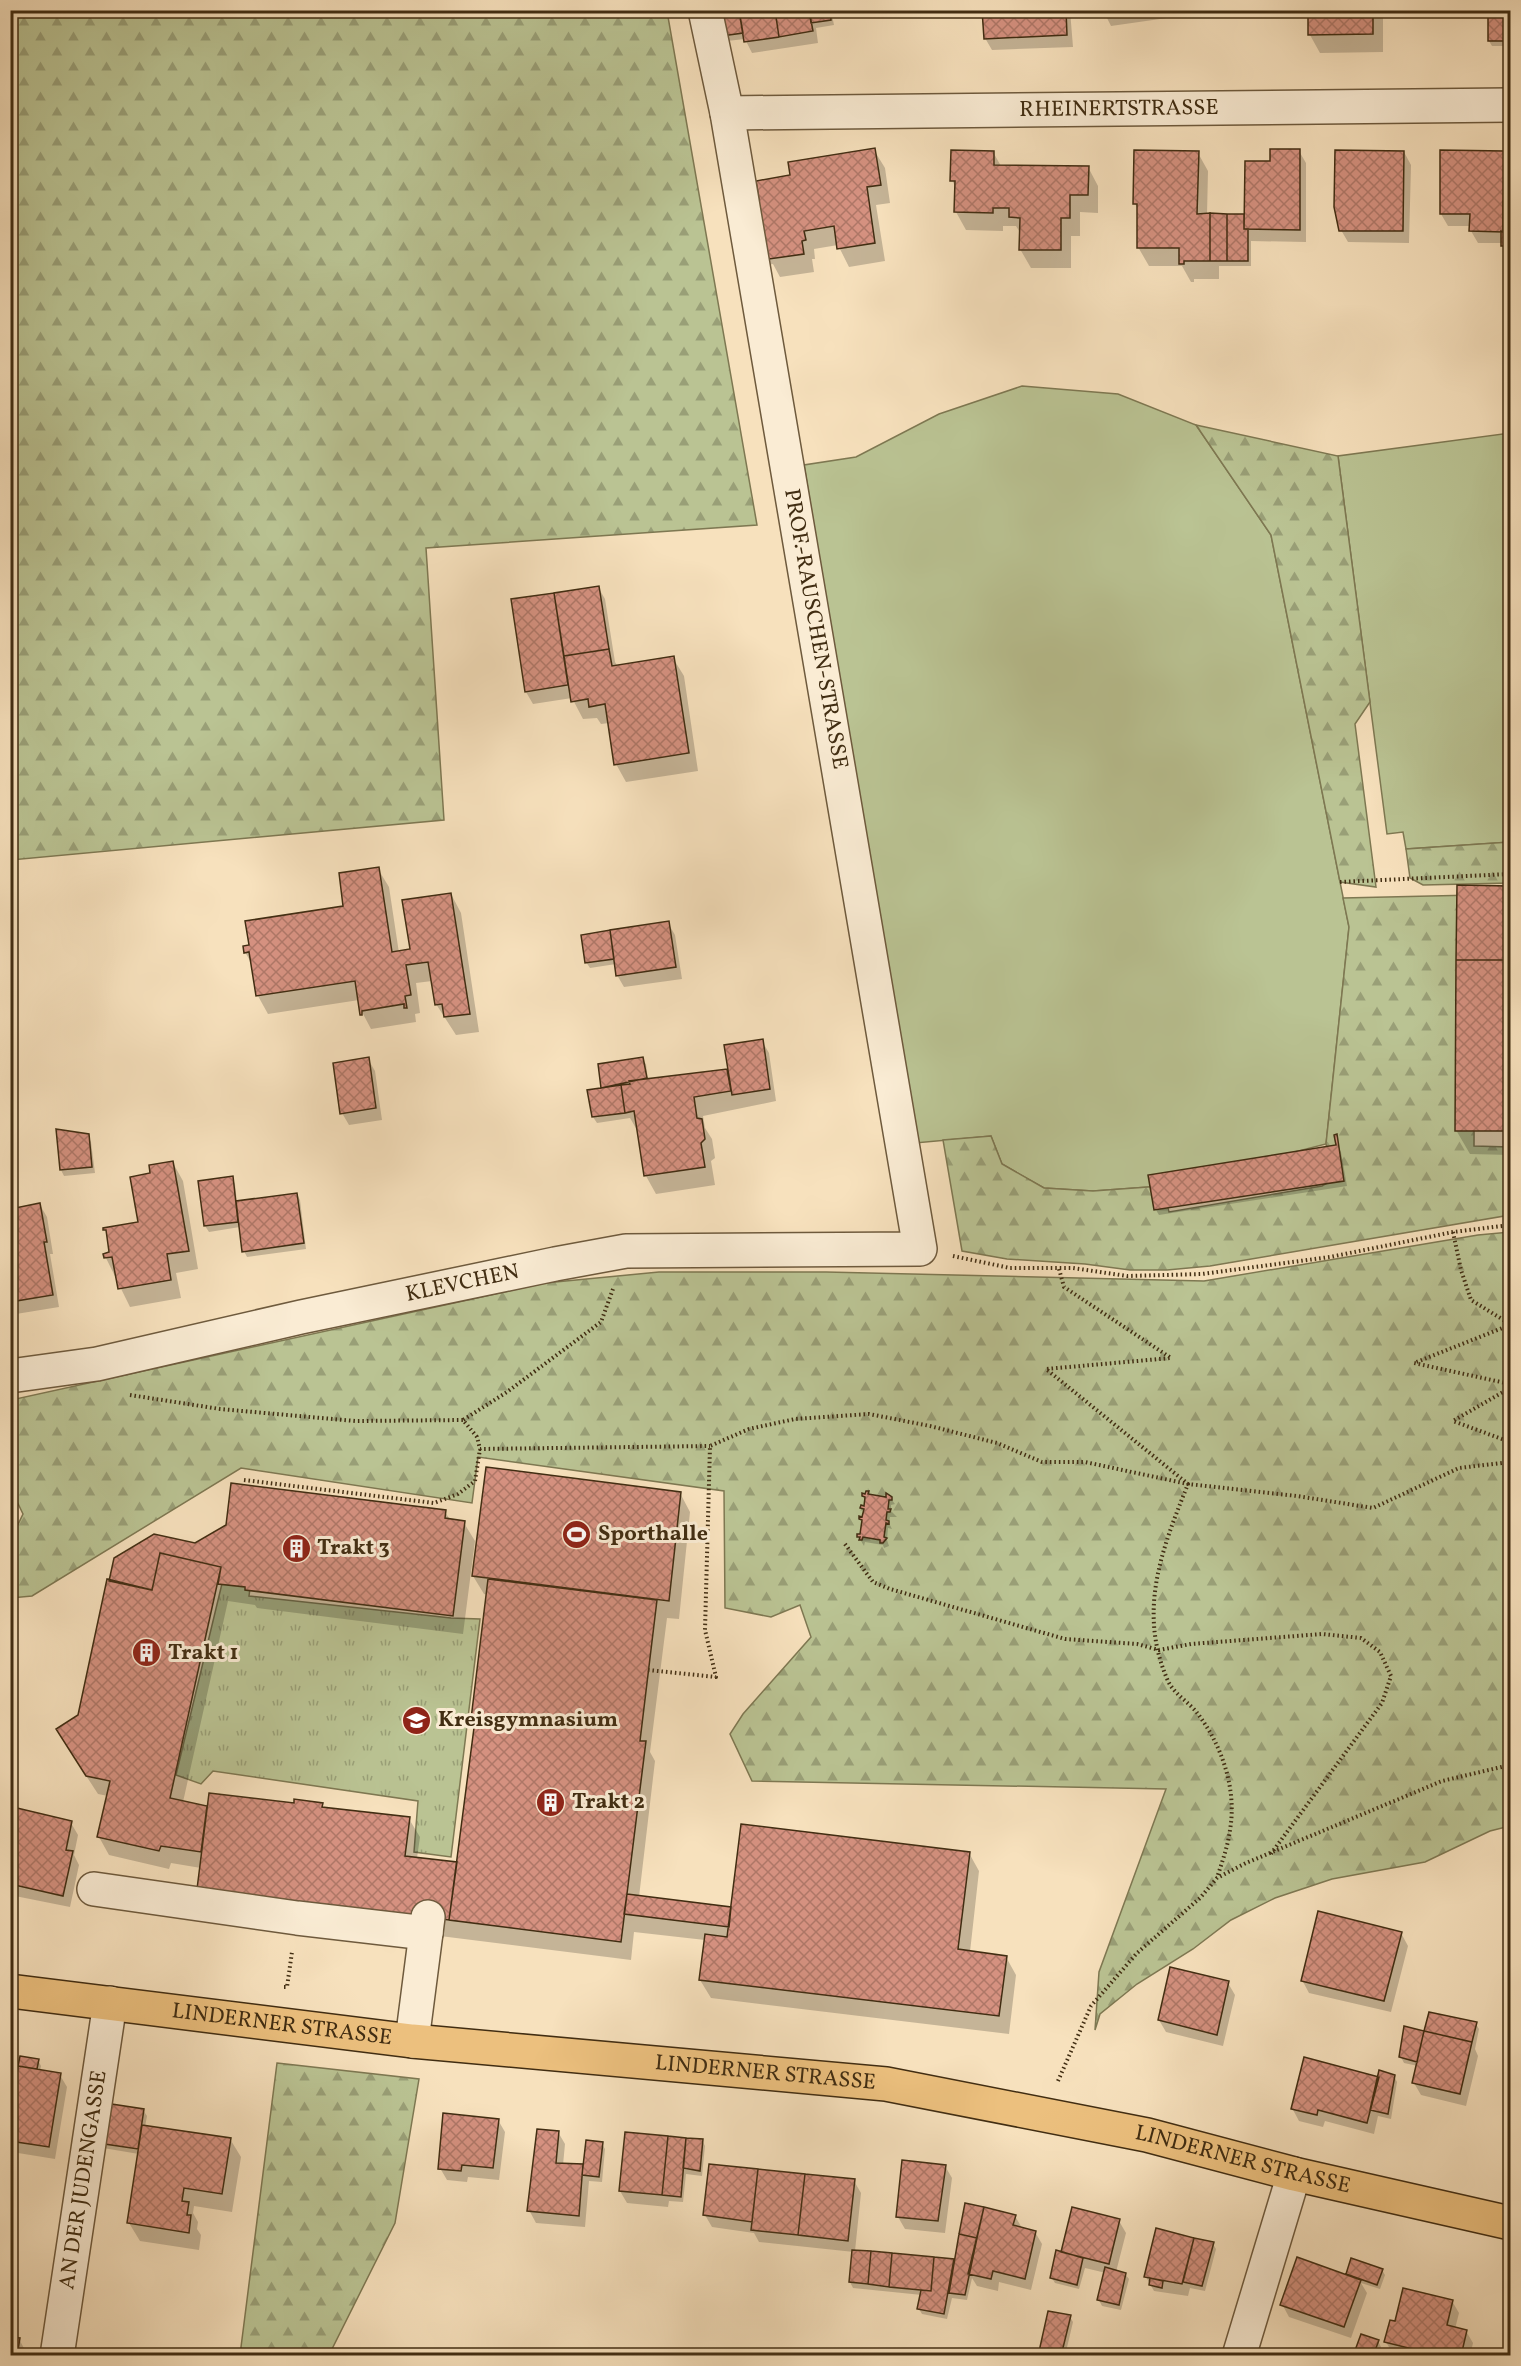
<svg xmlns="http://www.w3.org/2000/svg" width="1521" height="2366" viewBox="0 0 1521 2366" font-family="Vollkorn,serif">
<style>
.green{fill:#bac393;stroke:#7e7852;stroke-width:1.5}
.forest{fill:url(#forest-firs);stroke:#7e7852;stroke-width:1.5}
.park{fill:url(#park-tufts);stroke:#7e7852;stroke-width:1.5}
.shadow{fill:#0003}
.building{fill:url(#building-cross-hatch);stroke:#412d12;stroke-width:1.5}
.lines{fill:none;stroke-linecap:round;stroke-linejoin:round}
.minor-casing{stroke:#6e5a3d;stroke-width:36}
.major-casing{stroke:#412d12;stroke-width:36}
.path{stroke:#412d12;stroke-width:4;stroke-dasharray:1.5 3;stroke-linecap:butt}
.minor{stroke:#faecd4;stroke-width:33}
.major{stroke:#ecc07e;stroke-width:33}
.labels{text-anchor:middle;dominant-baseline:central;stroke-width:6;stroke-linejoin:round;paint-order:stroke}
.street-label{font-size:22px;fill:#412d12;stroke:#faecd4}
.poi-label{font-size:22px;font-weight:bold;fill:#412d12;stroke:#faecd4;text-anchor:start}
</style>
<defs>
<pattern id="forest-firs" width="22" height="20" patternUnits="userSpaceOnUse" patternTransform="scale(1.5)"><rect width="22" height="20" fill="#bac393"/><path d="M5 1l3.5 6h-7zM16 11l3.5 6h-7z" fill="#999f77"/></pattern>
<pattern id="park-tufts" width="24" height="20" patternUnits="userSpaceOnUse" patternTransform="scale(1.5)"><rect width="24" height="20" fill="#bac393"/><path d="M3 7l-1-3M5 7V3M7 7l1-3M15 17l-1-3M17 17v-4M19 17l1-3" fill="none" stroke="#999f77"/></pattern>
<pattern id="building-cross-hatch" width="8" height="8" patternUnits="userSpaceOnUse" patternTransform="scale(1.5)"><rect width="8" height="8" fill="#d59180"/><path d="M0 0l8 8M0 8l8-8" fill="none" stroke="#ae7767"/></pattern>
</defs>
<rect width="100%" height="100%" fill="#f7e1bd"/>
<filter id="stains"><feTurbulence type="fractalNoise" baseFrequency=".00333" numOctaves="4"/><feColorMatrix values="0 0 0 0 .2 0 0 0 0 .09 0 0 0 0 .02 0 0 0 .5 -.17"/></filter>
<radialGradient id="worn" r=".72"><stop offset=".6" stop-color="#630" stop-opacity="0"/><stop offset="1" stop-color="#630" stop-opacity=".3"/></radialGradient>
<path class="green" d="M1022 386 1118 394 1196 425 1271 535 1349 927 1326 1144 1162 1186 1093 1191 1044 1188 1002 1164 991 1136 915 1143 804 465 856 457 939 414Z
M1510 433V842L1406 849 1403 832 1387 834 1338 456Z"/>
<path class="forest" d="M11 10 667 11 757 525 426 548 444 820 11 860Z
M1196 425 1338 456 1370 702 1355 724 1376 887 1340 882 1271 535Z
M1510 842V883L1423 885 1410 878 1406 849Z
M1475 895 1474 1146 1510 1147V1215L1210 1266 1167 1270H1130L1085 1264 1007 1259 962 1251 943 1140 991 1136 1002 1164 1044 1188 1093 1191 1162 1186 1169 1212 1322 1186 1334 1179 1326 1144 1349 927 1343 898Z
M1510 1232V1826L1490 1831 1425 1862 1332 1879 1275 1898 1231 1920 1193 1949 1137 1984 1100 2014 1095 2030 1099 1972 1166 1789 752 1781 730 1734 743 1714 811 1637 800 1605 771 1617 725 1608 724 1491 478 1457 472 1503 241 1468 32 1596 11 1598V1539L23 1514 11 1489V1400L545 1283 659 1272H826L1204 1281 1478 1235Z
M277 2063 419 2079 395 2223 329 2355H240Z"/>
<path class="park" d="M226 1567 252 1573 249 1596 451 1618 480 1619 451 1857 414 1852 418 1801 213 1771 201 1784 176 1775Z"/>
<path class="shadow" d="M720 10H831L834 25 816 28 818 43 752 53 745 39 727 41Z
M978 10H1070L1073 47 992 50 985 38 984 21Z
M1103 10H1173L1174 17 1111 26Z
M1290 10H1383V52L1320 53 1310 35V14H1292Z
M1489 10H1510V46H1492L1489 41Z
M874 150 885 168 890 203 876 205 885 261 849 267 838 245 814 249 815 259H812L814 272 780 277 773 264 764 266 761 201 792 176Z
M1299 151 1306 163V242L1251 241V266H1219V279H1194V282H1191L1182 266H1149L1138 247V209L1135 204 1198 153 1208 171 1207 215H1243L1245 220 1272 162Z
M993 152 1001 166 1088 167 1098 186V213L1080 212V236H1071V268H1031L1020 249 1021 234 1016 226H1003V231L966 230 956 212V188L952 180Z
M1404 152 1411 165 1409 243 1348 242 1341 230Z
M1503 153 1510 165V251H1506L1502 243H1478L1471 231V226H1448L1441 214Z
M598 587 605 599 615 662 618 667 673 658 684 676 698 771 626 782 616 764 609 723 601 724 597 718 583 719 572 698 533 704 526 692 512 601Z
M378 869 389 887 399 953 412 951 451 894 461 913 479 1032 456 1035 436 1004 432 981 416 983 420 1013 415 1014 416 1022 371 1029 361 1010 359 1000 268 1014 258 996 253 966 245 952 345 907Z
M1459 887H1510V1155L1470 1154 1456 1130Z
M668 923 675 935 682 979 624 987 617 975 616 964 590 968 586 962Z
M762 1041 769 1053 776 1101 703 1116 705 1128 712 1139 715 1158 711 1161 715 1185 656 1194 646 1176 637 1130 630 1118 597 1123 593 1117 589 1091 602 1089 599 1065 642 1059 646 1064 648 1080 726 1070 730 1076Z
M368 1059 375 1071 382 1120 349 1125 342 1113Z
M57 1131 88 1136 91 1142 95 1173 64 1176 61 1170Z
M1338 1147 1341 1152 1347 1186 1159 1215 1156 1210 1150 1176Z
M173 1163 183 1181 198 1269 176 1273 181 1298 130 1307 106 1258 139 1223 152 1175Z
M232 1178 235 1184 237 1202 297 1194 300 1200 306 1249 247 1257 244 1251 240 1227 209 1232 205 1226 200 1183Z
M40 1205 47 1217 53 1254H50L59 1307 16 1314 10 1306V1210Z
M868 1488 871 1496 891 1499 895 1504 891 1505V1511L897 1517H890L889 1523 892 1529 888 1528 887 1540 889 1546 884 1548 883 1545 865 1542 864 1546 858 1536H861L865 1512 862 1508 865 1507 866 1501 863 1496 867 1495Z
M680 1493 690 1512 679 1619 667 1618 650 1752 655 1761 639 1897 732 1908 969 1853 979 1871 970 1952 1006 1957 1016 1975 1009 2034 711 1998 700 1980 705 1940 634 1932 631 1960 209 1907 201 1868 171 1863 169 1869 109 1855 99 1837 108 1796 98 1794 68 1748 79 1716 109 1580 116 1559 196 1545 445 1512 451 1521 464 1523 475 1541 463 1634 257 1608 255 1605 228 1601 183 1802 208 1808 322 1805 324 1809 409 1819 420 1837 417 1858 458 1864 476 1725 472 1719 488 1595 484 1594 473 1576Z
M71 1823 78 1835 74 1855 79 1865 70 1907 10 1895V1843Z
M1401 1933 1408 1946 1391 2012 1309 1993 1302 1980Z
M1228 1983 1235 1995 1223 2046 1166 2032 1159 2020Z
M1476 2024 1479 2029 1475 2049 1478 2056 1466 2106 1421 2095 1414 2083 1418 2066 1404 2063 1401 2057 1426 2033Z
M21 2057 38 2060 41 2066 40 2071 60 2075 67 2087 55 2159 18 2153 14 2146H10V2098L15 2099Z
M1394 2076 1397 2082 1391 2119 1378 2116 1374 2134 1325 2121 1323 2127 1299 2121 1292 2108 1378 2078Z
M143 2110 147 2116 145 2127 230 2139 241 2157 232 2212 194 2206 193 2213 198 2222 197 2229 201 2235 199 2250 140 2241 129 2223 139 2154 103 2148 100 2143Z
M498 2120 505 2132 499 2180 468 2177 467 2182 447 2180 440 2168Z
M558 2132 565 2144 563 2165 582 2166 584 2170 602 2144 605 2149 602 2182 589 2181 585 2227 536 2223 529 2210Z
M702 2140 705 2146 702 2176 686 2174 683 2202 669 2201 668 2207 627 2203 620 2191Z
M945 2166 952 2178 945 2233 905 2229 898 2217Z
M854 2181 861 2193 855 2251 955 2261 1015 2216 1022 2228 1035 2232 1042 2244 1031 2290 999 2282 998 2291 977 2286 972 2278 967 2300 952 2298 947 2319 922 2314 919 2309 922 2295 853 2288 850 2282 854 2252 759 2242 754 2233 712 2227 705 2215Z
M1119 2221 1126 2233 1116 2272 1125 2274 1129 2279 1121 2310 1102 2306 1099 2300 1106 2273 1085 2268 1079 2289 1055 2283 1052 2278 1062 2253Z
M1193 2239 1213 2244 1216 2249 1205 2291 1190 2288 1188 2296 1154 2291 1146 2277Z
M1382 2270 1385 2275 1380 2289 1361 2283 1367 2293 1351 2338 1289 2317 1282 2304 1349 2277 1347 2274Z
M1452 2301 1459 2313 1455 2329 1466 2331 1473 2343 1470 2356 1393 2354 1386 2342 1396 2323Z
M1070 2317 1073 2322 1065 2356H1039Z
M19 2339 26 2352V2356H10Z
M1378 2341 1381 2347 1378 2356H1355Z"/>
<path class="building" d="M718 10H739L743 33 722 36Z
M739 10H775L779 37 744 42Z
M775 10H809L813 31 779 37Z
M809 10H830L831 20 811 23Z
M982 10H1066L1067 35 984 39Z
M1102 10H1130L1103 15Z
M1308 10H1373V34L1308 35Z
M1488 10H1510V41H1488Z
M875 148 881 185 867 187 875 243 837 249 834 226 804 231 806 240 802 241 804 254 769 259 746 202 759 200 756 181 790 175 788 162Z
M1270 149H1300V230L1244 229 1245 161H1270Z
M951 150 994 151V165L1089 166 1088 195H1070V218H1061V250H1019L1020 218 1009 217V208H993V213L954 212 955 181H950Z
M1134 150 1199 151 1197 214 1210 213V261H1184V264H1179V248H1137V204H1133Z
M1335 150 1404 151 1403 231H1339L1334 207Z
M1440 150 1504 151 1503 232 1469 231 1470 214H1440Z
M1503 201H1510V246H1501V231L1503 232Z
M1210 213 1227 214V261H1210Z
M1227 214H1244V229H1248V261H1227Z
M599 586 609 649 564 656 554 593Z
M554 593 568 685 525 692 511 599Z
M609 649 612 666 674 656 689 753 614 765 605 704 589 707 588 699 571 702 564 656Z
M379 867 392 952 410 949 402 900 451 893 470 1014 444 1017 442 1004 435 1005 428 962 406 965 411 995 405 996 407 1008H404V1004L362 1011V1015H360L355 981 256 996 249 952 244 953 243 946 249 945 245 921 343 906 339 873Z
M1457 885 1510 886V960H1456Z
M669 921 676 967 616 976 610 930Z
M610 930 614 959 585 963 581 935Z
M1456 960H1510V1131H1455Z
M763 1039 770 1089 732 1095 724 1045Z
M369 1057 376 1108 340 1114 333 1063Z
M643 1057 647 1078 601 1088 598 1064Z
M727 1069 731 1091 694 1097 697 1118 702 1119 705 1139 701 1143 705 1167 644 1176 634 1111 625 1113 621 1085 630 1084 629 1081Z
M621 1085 625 1113 592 1117 587 1090Z
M56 1129 89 1134 92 1167 60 1170Z
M1337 1134 1344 1181 1154 1210 1148 1175 1336 1145 1334 1135Z
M173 1161 189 1251 167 1254 171 1280 118 1289 112 1257 104 1258 103 1254 109 1252 106 1230H103V1228L138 1222 130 1177 150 1173 149 1165Z
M233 1176 238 1222 204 1226 198 1181Z
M297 1193 304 1243 242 1252 236 1201Z
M40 1203 47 1242H44L53 1295 10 1302V1209Z
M486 1467 681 1492 669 1601 472 1576Z
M231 1483 446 1510 445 1518 465 1521 453 1616 245 1590V1587L218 1584 221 1567 160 1553 152 1590 109 1581 114 1558 154 1534 195 1543 226 1525Z
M866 1491H869L868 1494 886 1497V1493L892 1497V1500H889L888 1509H891L890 1512H887L886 1520 889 1521V1524L886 1523 884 1537 887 1538 883 1543H880V1540L863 1537 862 1540H859L860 1537H857V1534H860L862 1520 859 1519V1516L862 1517 864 1509 860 1508 861 1505 864 1506 865 1497 862 1496V1493L865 1494Z
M160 1553 221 1567 170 1798 207 1806 201 1852 161 1846 159 1851 97 1837 110 1781 86 1776 56 1729 78 1715 107 1579 152 1590Z
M488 1579 657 1600 640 1741H646L621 1942 449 1920 475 1720 471 1719Z
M209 1793 294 1803V1799L323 1803 322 1807 410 1817 405 1856 457 1862 449 1920 197 1889Z
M17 1808 72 1821 66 1850 73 1851 63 1896 10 1884V1836Z
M741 1824 970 1852 958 1949 1007 1956 999 2016 699 1980 705 1934 727 1937Z
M627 1894 731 1907 729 1927 624 1914Z
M1318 1911 1402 1932 1384 2001 1301 1981Z
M1170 1967 1229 1981 1217 2035 1158 2020Z
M1429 2012 1477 2022 1472 2042 1424 2031Z
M1404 2026 1424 2031 1417 2062 1399 2057Z
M1424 2031 1472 2042 1460 2094 1412 2083Z
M20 2056 39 2059 37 2069 18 2066Z
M1304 2057 1379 2077 1367 2123 1318 2110 1317 2115 1291 2109Z
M18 2066 61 2073 49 2147 10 2141V2116Z
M1379 2070 1395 2075 1388 2114 1370 2110Z
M105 2103 144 2109 138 2149 98 2143Z
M443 2113 499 2119 493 2168 462 2165 461 2171 438 2169Z
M142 2125 231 2138 222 2194 184 2188 182 2201 189 2202 187 2215H191L189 2233 127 2223Z
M537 2129 559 2131 556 2163 583 2164 579 2216 527 2211Z
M625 2132 668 2136 662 2195 619 2191Z
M668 2136 686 2138 681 2197 662 2195Z
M686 2138 703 2139 700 2171 683 2168Z
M586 2140 603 2142 599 2177 582 2175Z
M902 2160 946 2165 938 2221 896 2217Z
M709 2164 758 2169 752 2222 703 2215Z
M758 2169 805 2174 798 2235 751 2230Z
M805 2174 855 2179 848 2241 798 2235Z
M965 2203 984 2207 977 2238 959 2234Z
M984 2207 1016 2215 1013 2225 1036 2231 1025 2279 993 2271 991 2279 968 2274Z
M1072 2207 1120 2219 1109 2264 1061 2252Z
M1156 2228 1194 2238 1182 2284 1144 2277Z
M959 2234 977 2238 965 2295 949 2293Z
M1194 2238 1214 2242 1202 2286 1183 2282Z
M852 2250 871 2251 868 2284 849 2282Z
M1056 2250 1083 2258 1077 2285 1050 2278Z
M871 2251 892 2253 889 2287 868 2284Z
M892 2253 934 2257 931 2291 889 2287Z
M934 2257 954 2259 944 2314 917 2309 921 2290 931 2291Z
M1297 2257 1361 2280 1344 2327 1280 2305Z
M1351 2258 1383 2269 1377 2285 1346 2274Z
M1105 2267 1126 2273 1119 2305 1097 2300Z
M1150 2278 1163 2281 1162 2288 1149 2285Z
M1403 2288 1453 2300 1447 2325 1467 2330 1461 2356H1441L1384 2342 1390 2320 1395 2321Z
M1048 2311 1071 2315 1061 2356H1038Z
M1361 2334 1379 2340 1373 2356H1353Z
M10 2337 20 2338 17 2356H10Z"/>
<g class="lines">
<defs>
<g id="minor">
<path id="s1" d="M727 113 1510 105"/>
<path id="s2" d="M10 1376 97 1364 301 1317 555 1264 626 1251 920 1249 727 113 705 10"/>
<path d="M94 1889 297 1918 426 1933"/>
<path d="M412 2041 428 1917"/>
<path id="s3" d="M57 2356 110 2003"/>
<path d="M1239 2356 1294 2174"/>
</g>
<g id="major">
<path id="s4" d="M10 1991 412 2041 886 2084 1147 2135 1294 2174 1510 2223"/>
</g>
</defs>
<use href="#minor" class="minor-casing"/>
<use href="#major" class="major-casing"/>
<path class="path" d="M1340 882 1510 874
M1453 1232 1461 1270 1471 1300 1510 1324
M953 1256 1010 1268H1073L1127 1276 1202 1274 1330 1257 1453 1232 1510 1225
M1059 1269 1064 1287 1171 1358 1046 1369 1188 1484C1162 1549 1137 1611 1168 1681 1174 1694 1190 1703 1198 1714 1222 1746 1237 1789 1230 1830 1228 1846 1222 1862 1217 1878
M613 1289 601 1322 507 1392 463 1420 477 1437 480 1449 710 1446
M1510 1325 1414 1363 1510 1384
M1510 1388 1453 1421 1510 1442
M130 1395 220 1409 355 1421 463 1420
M244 1480 434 1503 458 1494 475 1481 480 1449
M845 1544 873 1582 890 1589 1065 1639 1137 1644 1159 1650 1191 1644 1322 1634 1361 1638 1380 1652 1391 1676 1382 1703 1270 1855
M648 1670 716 1677 705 1630 710 1446 749 1429 795 1419 869 1414 930 1426 997 1443 1042 1462H1085L1188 1484 1297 1496 1373 1508 1459 1468 1510 1462
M284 1987H287L292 1952
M1058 2081 1091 2006 1137 1953 1200 1898 1217 1878 1246 1863 1442 1781 1510 1765"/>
<use href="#minor" class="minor"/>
<use href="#major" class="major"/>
</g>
<defs>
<symbol id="stadium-disc" viewBox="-11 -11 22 22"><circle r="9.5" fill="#8f2418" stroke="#faecd4"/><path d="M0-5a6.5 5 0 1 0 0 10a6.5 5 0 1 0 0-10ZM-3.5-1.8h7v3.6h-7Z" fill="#fff"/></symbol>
<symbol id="building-disc" viewBox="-11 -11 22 22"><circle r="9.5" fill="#8f2418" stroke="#faecd4"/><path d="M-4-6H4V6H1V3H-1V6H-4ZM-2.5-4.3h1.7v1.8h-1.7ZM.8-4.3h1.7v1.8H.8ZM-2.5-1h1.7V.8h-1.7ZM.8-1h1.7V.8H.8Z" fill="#fff"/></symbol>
<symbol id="school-disc" viewBox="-11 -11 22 22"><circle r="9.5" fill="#8f2418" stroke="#faecd4"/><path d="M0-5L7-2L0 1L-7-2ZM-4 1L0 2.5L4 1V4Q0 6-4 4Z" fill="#fff"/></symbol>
</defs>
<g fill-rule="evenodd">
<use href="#stadium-disc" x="560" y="1518" width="33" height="33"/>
<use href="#building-disc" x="280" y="1532" width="33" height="33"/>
<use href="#building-disc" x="130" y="1636" width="33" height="33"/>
<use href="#school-disc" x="400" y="1704" width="33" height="33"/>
<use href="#building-disc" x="534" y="1786" width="33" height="33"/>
</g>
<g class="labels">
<g class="street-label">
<text stroke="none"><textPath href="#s1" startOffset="392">RHEINERTSTRASSE</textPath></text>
<text transform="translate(815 629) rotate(80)">PROF.-RAUSCHEN-STRASSE</text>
<text stroke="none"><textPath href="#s2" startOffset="462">KLEVCHEN</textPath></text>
<text stroke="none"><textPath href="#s4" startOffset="274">LINDERNER STRASSE</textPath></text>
<text stroke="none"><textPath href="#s4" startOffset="760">LINDERNER STRASSE</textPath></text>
<text stroke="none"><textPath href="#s4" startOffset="1246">LINDERNER STRASSE</textPath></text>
<text stroke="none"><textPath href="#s3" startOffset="178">AN DER JUDENGASSE</textPath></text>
</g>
<g class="poi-label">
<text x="598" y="1534">Sporthalle</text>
<text x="317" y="1548">Trakt 3</text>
<text x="168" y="1653">Trakt 1</text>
<text x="438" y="1720">Kreisgymnasium</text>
<text x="572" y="1802">Trakt 2</text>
</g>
</g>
<rect width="1521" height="2366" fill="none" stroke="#f7e1bd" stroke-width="36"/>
<rect x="12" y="12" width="1497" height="2342" fill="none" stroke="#412d12" stroke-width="3"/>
<rect x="18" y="18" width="1485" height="2330" fill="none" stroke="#412d12" stroke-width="1.5"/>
<rect width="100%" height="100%" filter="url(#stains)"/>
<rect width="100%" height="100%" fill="url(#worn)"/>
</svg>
